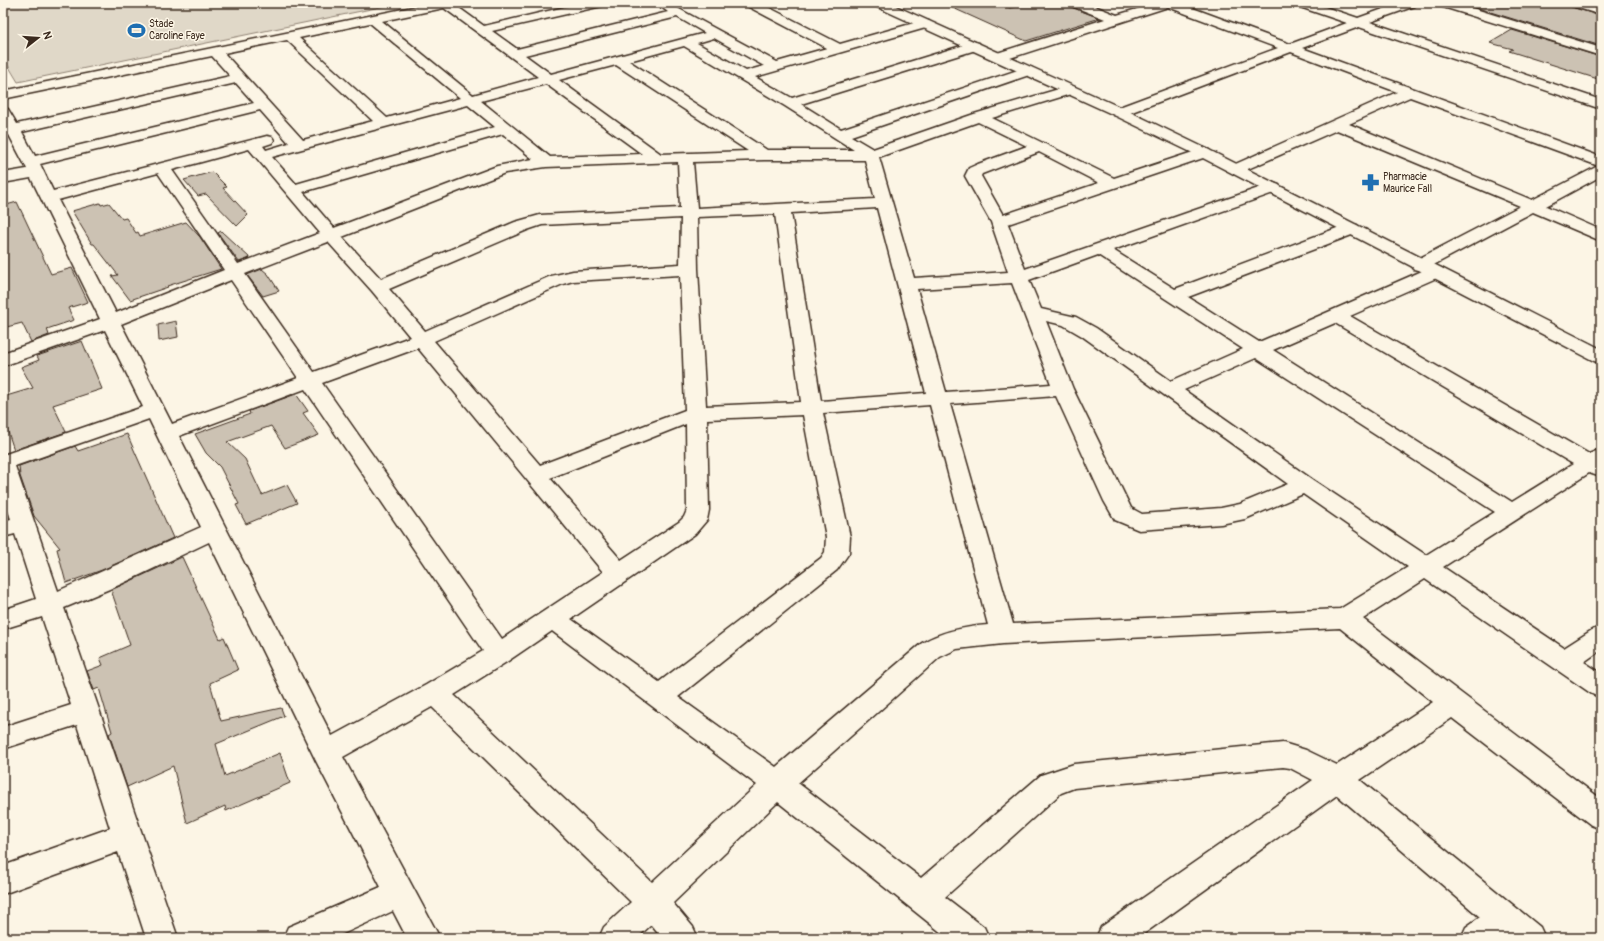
<svg xmlns="http://www.w3.org/2000/svg" width="1604" height="941" viewBox="0 0 1604 941" font-family="Pangolin,sans-serif">
<style>
.green{fill:#e0d8c8;stroke:#8e8173}
.building{fill:#ccc2b3;stroke:#3b2a1e}
.lines{fill:none;stroke-linecap:round;stroke-linejoin:round}
.minor-casing{stroke:#3b2a1e;stroke-width:3}
.major-casing{stroke:#3b2a1e;stroke-width:3}
.minor{fill:#fcf5e5;fill-rule:evenodd}
.major{fill:#fcf5e5;fill-rule:evenodd}
.labels{text-anchor:middle;dominant-baseline:central;stroke-width:3;stroke-linejoin:round;paint-order:stroke}
.far-poi-label{font-size:10px;fill:#3b2a1e;stroke:#fcf5e5;text-anchor:start}
</style>
<rect width="100%" height="100%" fill="#fcf5e5"/>
<filter id="ink" filterUnits="userSpaceOnUse"><feTurbulence type="fractalNoise" baseFrequency=".025" numOctaves="2"/><feDisplacementMap in="SourceGraphic" scale="8" xChannelSelector="R" yChannelSelector="G"/><feConvolveMatrix kernelMatrix="1 2 1 2 8 2 1 2 1" color-interpolation-filters="sRGB"/></filter>
<g filter="url(#ink)">
<path class="green" d="M3 3H400L18 82 3 57Z"/>
<path class="building" d="M942 3H997L1010 8 1028 3H1065L1071 7 1100 18 1026 41Z
M1474 3H1562L1569 5 1572 7 1601 16V46L1474 7Z
M1512 30 1601 57V80L1509 51 1513 49 1490 43Z
M212 172 227 187 223 188 248 215 237 226 206 194 198 196 184 180Z
M17 202 51 274 72 268 88 302 68 308 74 320 47 329 49 335 31 342 22 323 3 328V206Z
M100 203 101 205 109 203 122 219 126 218 136 233 138 232 140 236 186 222 200 237 221 269 167 286 168 287 130 300 112 276 118 275 94 244H92L72 211Z
M221 231 237 246 250 258 239 262 218 233Z
M262 269 268 274 279 291 263 296 247 275Z
M176 321 178 337 159 341 158 325Z
M82 341 102 389 53 405 66 432 14 450 7 429 3 430V397L33 388 21 367 39 360 37 356Z
M296 394 308 411 303 413 319 435 285 448 271 426 227 442 245 459 262 495 287 485 297 503 246 524 236 505 239 504 220 467 206 453 195 434 250 414 249 411Z
M127 434 173 538 102 570 66 583 57 549 60 548 34 516 20 476 19 466 75 446 78 451Z
M182 557 220 639 224 637 238 670 210 683 221 721 281 708 284 716 216 744 225 776 280 753 290 783 226 811 225 806 187 823 173 766 127 787 109 734 112 732 99 688 94 690 87 671 103 665 100 658 130 645 111 590Z"/>
<g class="lines">
<defs>
<path id="minor" d="M432 3H456L455 5 484 26 582 3H604L602 6 492 31 517 49 668 12 660 6 662 3H668L777 62 827 48 747 6 745 3H760L840 44 921 21H929L931 24 929 27 755 77 792 98 974 42 979 43 980 46 979 49 801 104 841 129 1027 67 1032 68 1034 71 1032 74 851 136 873 149 974 114 1069 86 1074 87 1076 90 1074 93 992 118 1114 178 1199 150 1204 148 1209 150 1212 153 1209 156 1008 224 1025 269 1273 183 1279 185 1281 188 1279 191 1113 250 1175 289 1345 225 1351 224 1357 225 1359 229 1357 233 1188 297 1259 342 1429 268 1435 267 1441 268 1444 272 1441 276 1350 316 1589 454 1601 449V477L1589 473 1443 567 1564 648 1592 630 1601 627V650L1584 662 1601 673V698L1592 694 1425 579 1363 619 1601 799V829L1591 825 1452 718 1360 780 1540 927 1545 938H1505L1503 937 1461 938 1466 927 1480 917 1337 795 1138 938H1096L1101 927 1313 780 1290 768 1283 767 1074 788 1061 793 945 897 984 927 989 938H948L778 802 673 903 693 927 698 938H662L651 925 637 938H599L604 927 631 902 432 707 343 757 440 938H407L393 911 334 938H283L288 927 381 887 316 761 209 542 119 585 64 608 178 938H146L118 852 3 894V866L110 828 77 725 3 749V727L71 705 42 617 3 629V610L36 599 15 534 3 537V521L11 519 3 496V455L143 407 105 330 3 366V353L100 319 31 178 3 183V173L27 169 9 135 3 136 4 127 3 108 8 109 17 124 230 76 212 56 3 99V91ZM444 8 538 77 473 95 382 21ZM677 17 705 33 551 74 525 55ZM370 23 460 98 387 118 299 38ZM714 38 764 66 746 71 697 43ZM287 40 373 121 303 140 224 53ZM684 46 785 106 854 150H767L629 61ZM616 65 748 151 661 154 559 80ZM236 83 254 103 35 156 22 132ZM546 84 642 154 550 157 481 101ZM468 105 495 127 296 184 272 157ZM260 110 289 143 266 150 263 146 272 143 274 140 272 137 267 136 53 191 40 164ZM978 122 1027 146 978 164 969 168 965 176 991 222 1008 272 914 278 879 157ZM503 134 533 159 497 166 334 228 303 192ZM249 149 320 233 238 264 172 170ZM1039 152 1099 183 1003 215 981 176 982 174ZM764 160H865L875 199 697 208 693 162ZM678 162 680 208 540 215 515 222 381 279 342 237 505 173 546 167ZM158 173 224 270 116 313 58 200ZM877 208 926 393 821 401 791 213ZM775 214 801 402 706 406 698 269 697 217ZM681 218 680 264 573 271 551 276 425 331 389 289 527 230 542 225ZM328 242 372 291 410 337 314 372 245 274ZM1098 255 1243 349 1171 381 1096 328 1076 317 1041 309 1029 280ZM680 275 685 410 540 465 434 341 563 284 573 281ZM231 280 298 378 172 424 121 324ZM1012 283 1051 384 946 392 917 289ZM1046 321 1063 325 1082 336 1288 484 1240 504 1221 508 1142 514 1131 508 1073 389ZM1335 323 1573 464 1512 502 1273 350ZM418 348 603 572 502 639 322 383ZM1256 358 1495 512 1426 555 1313 480 1184 390ZM305 389 483 651 426 685 332 736 179 436ZM1056 396 1104 501 1115 520 1139 530 1221 524 1245 519 1303 494 1408 567 1340 609 1013 624 950 404ZM930 405 988 625C964 627 942 631 922 643L776 767 678 697 837 570 849 553 850 537 823 413ZM803 415 826 537 825 552 821 558 659 682 571 619 695 534 707 520 709 510 707 419ZM149 419 201 527 58 591 15 466ZM686 424 687 510 684 517 679 522 621 560 550 478ZM1340 628 1433 702 1337 765 1306 750 1283 743 1074 764 1041 775 921 878 798 783 940 657 957 649 1003 644ZM552 631 757 785 652 882 454 695 508 661Z
M1070 3H1087L1117 15 1157 3H1179L1290 44 1347 23 1297 6 1295 3H1313L1358 18 1400 3H1417L1415 6 1370 22 1601 100V109L1359 27 1302 48 1601 157V176L1546 206 1601 230V241L1533 212 1426 269 1420 270 1414 269 1411 265 1414 261 1520 206 1337 130 1241 172 1236 174 1231 172 1228 169 1231 166 1397 92 1291 52 1124 115 1119 116 1114 115 1112 112 1114 109 1278 48 1168 7 1004 60H994L992 57 994 54 1105 19 1072 6ZM1410 97 1596 165 1598 166 1532 200 1349 124Z
M1438 3H1456L1601 48V56L1440 6Z
M1570 3H1588L1601 7V15L1572 6Z"/>
<path id="major" d="M873 3H889L1124 109 1209 150 1601 349V363L1594 361 1199 156 1114 115 875 6Z"/>
</defs>
<use href="#minor" class="minor-casing"/>
<use href="#major" class="major-casing"/>
<use href="#minor" class="minor"/>
<use href="#major" class="major"/>
</g>
</g>
<defs>
<symbol id="stadium-bare" viewBox="-9 -9 18 18"><path d="M0-5a6.5 5 0 1 0 0 10a6.5 5 0 1 0 0-10ZM-3.5-1.8h7v3.6h-7Z" fill="#1f6fb2" stroke="#fcf5e5" stroke-width="2.5" paint-order="stroke"/></symbol>
<symbol id="pharmacy-bare" viewBox="-9 -9 18 18"><path d="M-2-6h4v4h4v4h-4v4h-4v-4h-4v-4h4Z" fill="#1f6fb2" stroke="#fcf5e5" stroke-width="2.5" paint-order="stroke"/></symbol>
</defs>
<g fill-rule="evenodd">
<use href="#stadium-bare" x="124" y="18" width="25" height="25"/>
<use href="#pharmacy-bare" x="1358" y="170" width="25" height="25"/>
</g>
<g class="labels">
<g class="far-poi-label">
<text x="149" y="24">Stade<tspan x="149" dy="12">Caroline Faye</tspan></text>
<text x="1383" y="177">Pharmacie<tspan x="1383" dy="12">Maurice Fall</tspan></text>
</g>
</g>
<rect width="1604" height="941" fill="none" stroke="#fcf5e5" stroke-width="16"/>
<rect x="8" y="8" width="1588" height="925" fill="none" stroke="#3b2a1e" stroke-width="1.5" filter="url(#ink)"/>
<g transform="translate(38 38) rotate(73)" stroke="#fcf5e5" stroke-width="3" paint-order="stroke">
<path d="M0-3L7 15L0 10L-7 15Z" fill="#3b2a1e"/>
<text y="-6" font-size="11" font-weight="bold" text-anchor="middle" fill="#3b2a1e">N</text>
</g>
</svg>
